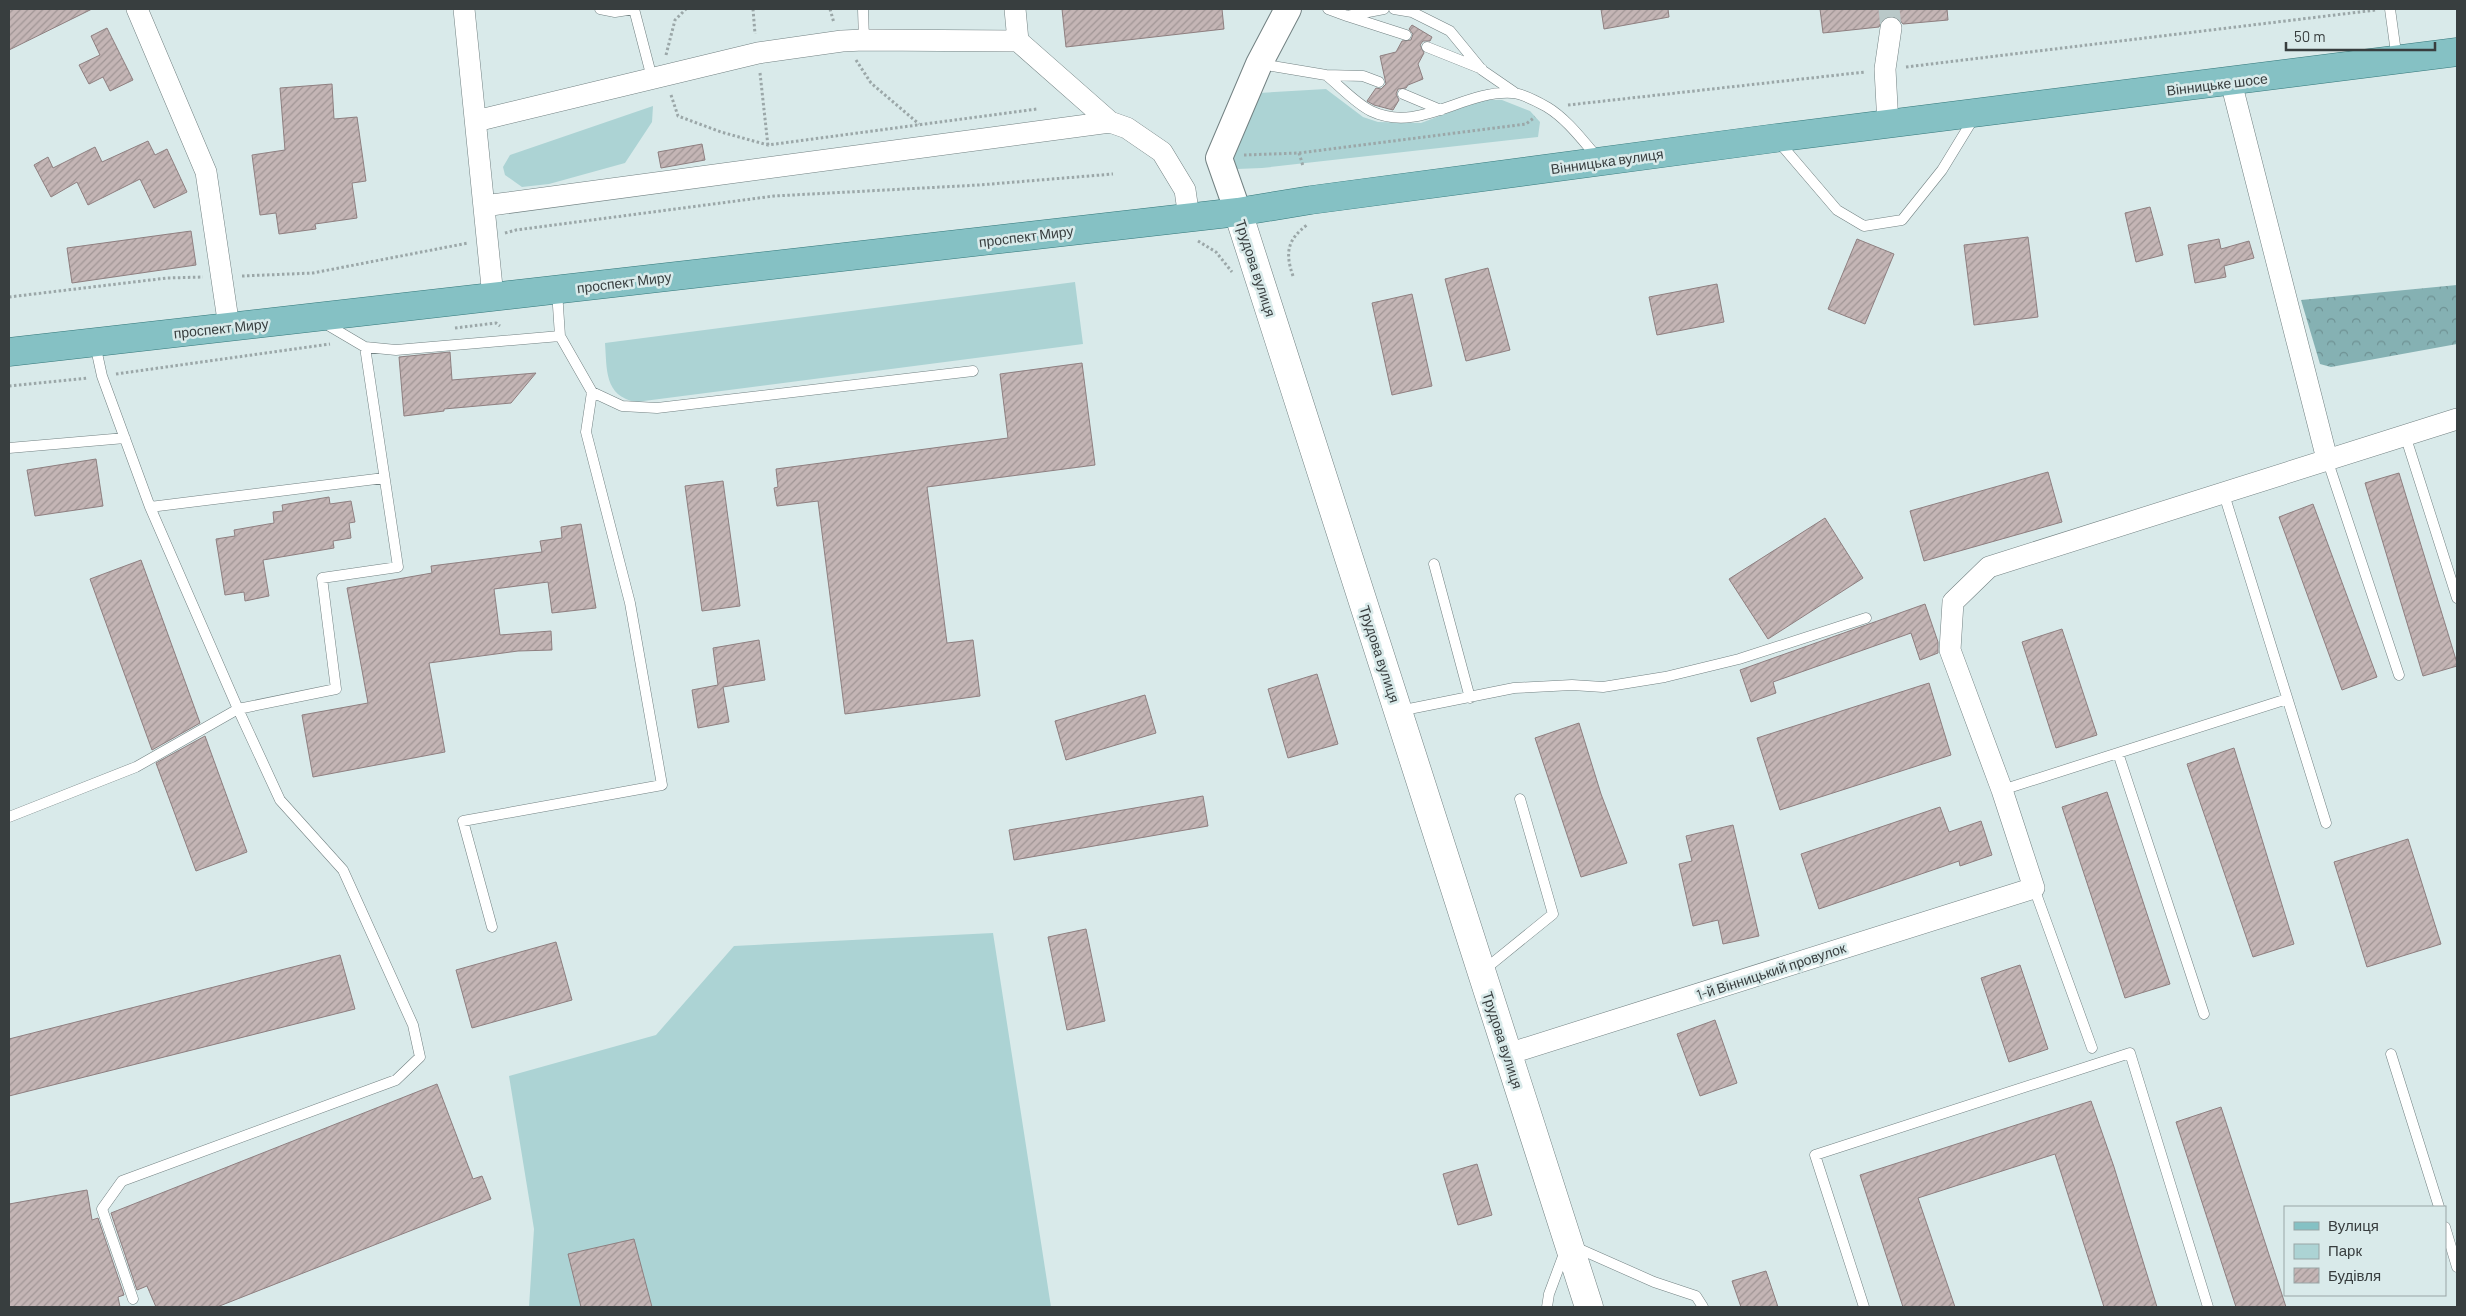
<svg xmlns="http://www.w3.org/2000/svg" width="2466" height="1316" viewBox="0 0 2466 1316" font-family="Barlow,sans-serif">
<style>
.green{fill:#acd3d4}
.forest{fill:url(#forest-crowns)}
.building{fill:url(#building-hatch);stroke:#8e7f80}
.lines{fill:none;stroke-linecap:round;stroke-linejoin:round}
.minor-tunnel{stroke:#b9c8c8;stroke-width:21;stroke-dasharray:21 11;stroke-linecap:butt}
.service-casing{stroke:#728182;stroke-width:11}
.minor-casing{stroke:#728182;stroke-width:22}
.tertiary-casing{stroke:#728182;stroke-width:28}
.secondary-casing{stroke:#728182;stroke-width:29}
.primary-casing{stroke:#35787b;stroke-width:29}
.path{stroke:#9ba7a8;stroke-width:3;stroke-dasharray:2.5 2.5;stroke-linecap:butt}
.service{stroke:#fff;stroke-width:10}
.minor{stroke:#fff;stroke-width:21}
.tertiary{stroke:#fff;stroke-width:26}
.secondary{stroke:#fff;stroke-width:28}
.primary{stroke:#85c1c4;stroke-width:28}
.labels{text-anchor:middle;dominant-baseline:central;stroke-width:5;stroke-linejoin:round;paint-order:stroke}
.street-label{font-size:14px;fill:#383e3f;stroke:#d9eaea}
</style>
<defs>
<pattern id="forest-crowns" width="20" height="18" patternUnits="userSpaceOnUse" patternTransform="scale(1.25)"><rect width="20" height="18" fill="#85b1b3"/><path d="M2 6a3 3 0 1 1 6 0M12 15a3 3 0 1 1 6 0" fill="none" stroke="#6e9193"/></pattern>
<pattern id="building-hatch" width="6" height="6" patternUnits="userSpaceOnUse" patternTransform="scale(1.25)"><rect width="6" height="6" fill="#c4b5b5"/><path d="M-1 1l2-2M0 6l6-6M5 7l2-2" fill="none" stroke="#a09595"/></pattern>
</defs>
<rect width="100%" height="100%" fill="#d9eaea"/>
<path class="green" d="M1326 89 1363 117 1378 122 1421 123 1482 100H1502L1530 111 1540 122 1538 137 1262 168 1237 169 1231 165V156L1259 93Z
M653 106 652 122 625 163 549 184 522 187 505 175 503 167 510 155Z
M1075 282 1083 344 636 402C604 396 607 369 605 343Z
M993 933 1051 1307H529L534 1229 509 1076 656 1035 734 946Z"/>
<path class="forest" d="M2457 285V344L2331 367 2320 364 2301 300Z"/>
<path class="building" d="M9 9H92L9 50Z
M1062 9H1222L1224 29 1066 47Z
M1601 9H1668L1669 17 1604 29Z
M1820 9H1947L1948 20 1903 24 1899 19 1892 16 1882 20 1879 27 1823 33Z
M1412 25 1432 37 1430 41H1423L1420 45 1424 53 1418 64 1423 79 1408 85 1406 88 1398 89 1396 94 1399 100 1393 110 1374 105 1367 101 1376 88 1381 89 1386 84 1380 56 1396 52 1402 41 1411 40 1413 34 1409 29Z
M107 28 133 80 110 91 103 77 89 84 79 65 100 55 91 36Z
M332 84 334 119 357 117 366 181 352 183 357 218 315 224 316 229 279 234 276 213 260 215 252 155 285 150 280 88Z
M148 141 155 155 167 149 187 192 154 208 140 179 88 205 77 182 51 197 34 165 48 157 53 168 95 147 102 162Z
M702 144 705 160 661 168 658 152Z
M2150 207 2163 255 2136 262 2125 213Z
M191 231 196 265 72 283 67 248Z
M2028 237 2038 317 1974 325 1964 245Z
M1857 239 1894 254 1865 324 1828 309Z
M2219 239 2221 249 2249 241 2254 258 2224 266 2226 277 2195 283 2188 245Z
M1488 268 1510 350 1466 361 1445 279Z
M1717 284 1724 322 1657 335 1649 297Z
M1412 294 1432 386 1392 395 1372 303Z
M450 352 452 380 536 373 511 403 444 409V411L404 416 399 357Z
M1082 363 1095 465 927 487 947 643 973 640 980 696 845 714 818 501 777 506 774 488 778 487 776 469 1008 438 1000 374Z
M96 459 103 506 35 516 27 470Z
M2048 472 2062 522 1924 561 1910 511Z
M2399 473 2457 663V666L2423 676 2365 483Z
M723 481 740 606 702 611 685 486Z
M329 497 330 504 351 501 355 522 349 523 351 538 333 541 334 548 263 560 269 596 245 601 244 592 225 595 216 539 235 536 234 530 274 523 273 512 283 511 282 505Z
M2313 504 2377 677 2342 690 2279 517Z
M1825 518 1863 578 1768 639 1729 579Z
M581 524 596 608 552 613 548 582 494 589 500 635 551 631 552 650 518 651 429 663 445 752 313 777 302 715 368 703 347 588 432 573 431 566 542 552 540 541 562 538 561 527Z
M141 560 200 723 152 750 90 579Z
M1925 604 1938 642V653L1920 660 1911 633 1773 682 1776 693 1751 702 1740 670Z
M2062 629 2097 735 2056 748 2022 642Z
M759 640 765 680 723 687 729 722 698 728 692 690 718 685 713 648Z
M1317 674 1338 744 1288 758 1268 689Z
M1929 683 1951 755 1780 810 1757 738Z
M1145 695 1156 733 1066 760 1055 721Z
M1579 723 1601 794 1627 863 1581 877 1535 738Z
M205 736 247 852 196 871 156 763Z
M2234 748 2294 944 2253 957 2187 764Z
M2107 792 2170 984 2125 998 2062 807Z
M1203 796 1208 826 1014 860 1009 830Z
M1940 807 1949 832 1981 821 1992 855 1960 866 1959 861 1819 909 1801 854Z
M1733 825 1759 936 1723 944 1718 920 1693 926 1679 864 1692 861 1686 836Z
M2408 839 2441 944 2367 967 2334 862Z
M1086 929 1105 1021 1067 1030 1048 937Z
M556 942 572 1000 472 1028 456 970Z
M340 955 355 1009 9 1096V1039Z
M2020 965 2048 1049 2009 1062 1981 978Z
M1715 1020 1737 1083 1700 1096 1677 1034Z
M437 1084 473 1179 482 1176 491 1199 217 1307H156L147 1286 137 1290 111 1213Z
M2091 1101 2114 1167 2157 1307H2104L2055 1154 1918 1198 1955 1307H1903L1860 1175Z
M2221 1107 2286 1307H2236L2176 1122Z
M1477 1164 1492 1215 1458 1225 1443 1174Z
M87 1190 92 1220 98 1218 124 1295 118 1297 120 1307H9V1204Z
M634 1239 652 1307H581L568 1254Z
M1766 1271 1778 1307H1741L1732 1281Z"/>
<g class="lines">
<path class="minor-tunnel" d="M1889 9 1891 28"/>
<defs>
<path id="service" d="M600 9 615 12 634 9
M634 9 652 78
M863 9 864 40
M1328 9 1347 16 1384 9
M1394 9 1412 12 1450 31 1482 70 1514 92
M2390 9 2397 60
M1347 16 1406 35
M1427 47 1482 69
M1260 64 1326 75 1363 76 1379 82
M1326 75C1340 86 1355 103 1371 111 1419 134 1463 90 1512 93 1521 93 1538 102 1547 107 1567 119 1583 141 1598 158
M1403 94 1441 110
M1778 141 1837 210 1864 226 1902 220 1942 170 1975 116
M557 291 560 336 592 392 622 406 657 408 973 371
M326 324 365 347 396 350 560 336
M95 344 102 376 150 507 238 709 280 800 343 870 413 1025 420 1057 396 1080 122 1181 102 1209 133 1299
M2405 435 2457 598
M9 448 125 438
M2327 459 2399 675
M2223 491 2326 823
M150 507 384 478
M1434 564 1470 698
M1399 711 1514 688 1572 685 1603 687 1665 677 1739 659 1866 618
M2118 753 2204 1014
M2002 790 2287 699
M9 817 136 767 238 709 336 689 322 578 398 567 365 347
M2034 888 2092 1048
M492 927 463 821 662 785 630 603 586 432 592 392
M1484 970 1553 914 1520 799
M2391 1054 2439 1207
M2445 1227 2457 1267
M1575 1247 1654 1282 1696 1296 1703 1307
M1547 1307 1549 1294 1565 1251
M1864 1307 1815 1155 2130 1053 2208 1307"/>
<path id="minor" d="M137 9 206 172 229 327
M464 9 493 297
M1015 9 1018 41
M2231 82 2327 459
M476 121 758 53 842 41 864 40 1018 41 1110 122
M1888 125 1885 69 1891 28
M484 206 1110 122 1127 128 1162 152 1185 190 1189 218
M1508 1054 2034 888 2002 790 1950 650 1953 602 1989 567 2457 419"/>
<path id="tertiary" d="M1238 212 1219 158 1259 64 1288 9"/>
<path id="secondary" d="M1238 212 1589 1307"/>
<path id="primary" d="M9 352 1238 212 1311 200 1776 138 2457 52"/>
</defs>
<use href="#service" class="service-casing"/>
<use href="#minor" class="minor-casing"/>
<use href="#tertiary" class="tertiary-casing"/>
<use href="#secondary" class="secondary-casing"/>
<use href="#primary" class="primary-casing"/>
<path class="path" d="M753 9 755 34
M830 9 834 23
M666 55 675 20 686 9
M856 60 871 83 919 124
M1906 67 2376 10
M760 73 768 146
M671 95 678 116 721 132 768 145 1037 109
M1568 105 1865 72
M1299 153 1303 166
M1244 155 1299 153 1526 124 1535 117
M505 233 516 230 774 196 979 185 1113 174
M1198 241 1216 252 1232 272
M242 276 313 273 468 243
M1293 276C1285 253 1287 240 1307 225
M9 297 167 278 203 277
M455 328 496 323 500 326
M116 374 330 344
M9 386 88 378"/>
<use href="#service" class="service"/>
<use href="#minor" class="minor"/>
<use href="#tertiary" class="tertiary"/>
<use href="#secondary" class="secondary"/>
<use href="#primary" class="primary"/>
</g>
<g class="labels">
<g class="street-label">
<text transform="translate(2217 84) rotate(-7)">Вінницьке шосе</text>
<text transform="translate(1607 161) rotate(-8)">Вінницька вулиця</text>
<text transform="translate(1026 236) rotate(-7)">проспект Миру</text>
<text transform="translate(1256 268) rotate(72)">Трудова вулиця</text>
<text transform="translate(624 282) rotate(-7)">проспект Миру</text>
<text transform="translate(221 328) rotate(-6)">проспект Миру</text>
<text transform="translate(1380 654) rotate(72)">Трудова вулиця</text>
<text transform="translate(1771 971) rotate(-18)">1-й Вінницький провулок</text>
<text transform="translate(1503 1040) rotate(72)">Трудова вулиця</text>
</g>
</g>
<rect width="2466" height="1316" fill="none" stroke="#383e3f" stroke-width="20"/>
<rect x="2284" y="1206" width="162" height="90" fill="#d9eaea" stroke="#99a5a6"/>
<rect x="2294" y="1222" width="25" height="8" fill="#85c1c4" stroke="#99a5a6"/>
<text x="2328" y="1231" font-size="15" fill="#383e3f">Вулиця</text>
<rect x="2294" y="1244" width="25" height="15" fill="#acd3d4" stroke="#99a5a6"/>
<text x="2328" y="1256" font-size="15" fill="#383e3f">Парк</text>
<rect x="2294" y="1268" width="25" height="15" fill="url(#building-hatch)" stroke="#99a5a6"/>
<text x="2328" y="1281" font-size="15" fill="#383e3f">Будівля</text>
<path d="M2286 42v8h149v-8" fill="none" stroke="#383e3f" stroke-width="2.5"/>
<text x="2294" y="42" font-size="15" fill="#383e3f" stroke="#d9eaea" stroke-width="4" paint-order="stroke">50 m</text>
</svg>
